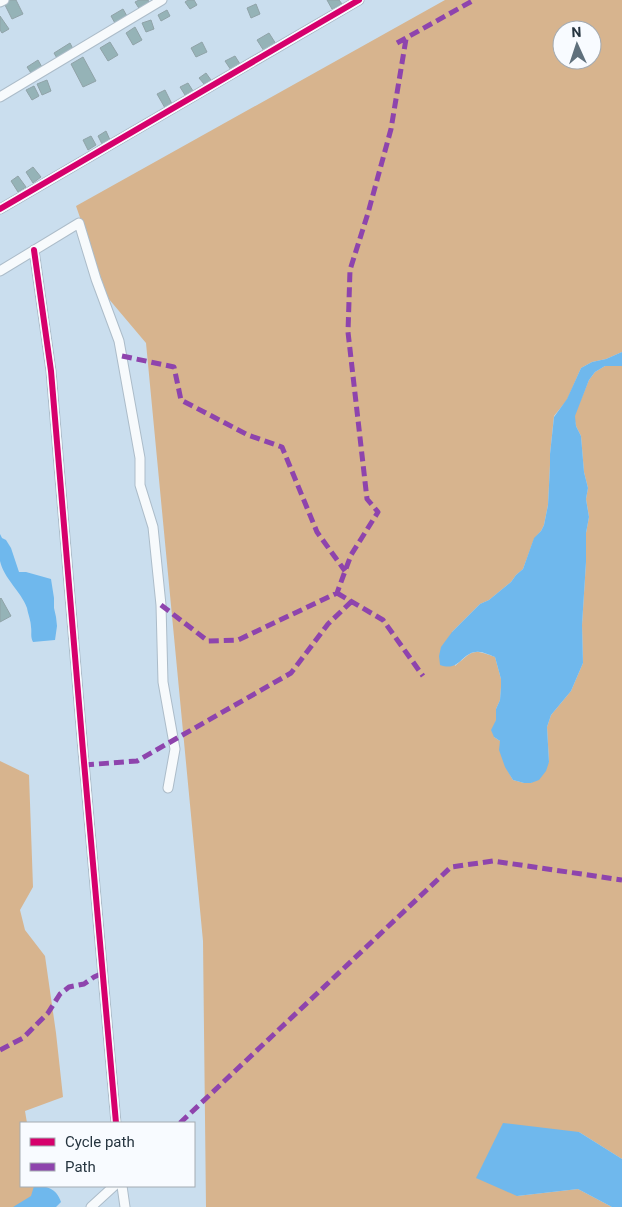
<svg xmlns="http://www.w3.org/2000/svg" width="622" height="1207" viewBox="0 0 622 1207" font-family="Roboto,sans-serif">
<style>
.forest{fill:#d7b48e;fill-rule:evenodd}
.water{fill:#6fb8ed}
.building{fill:#95b3b7;stroke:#90a3a8}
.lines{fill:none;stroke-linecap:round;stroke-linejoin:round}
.minor-casing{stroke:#acbcc9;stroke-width:11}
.minor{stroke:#f7fafc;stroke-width:9}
.quiet{stroke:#8e44ad;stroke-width:5;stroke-dasharray:10 5;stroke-linecap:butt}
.cycleway-casing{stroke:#f8fbff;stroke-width:9}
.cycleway{stroke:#d6006c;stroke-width:6}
</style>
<rect width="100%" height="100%" fill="#cadeee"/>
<path class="forest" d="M445 0H622V352L606 359 592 362 581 368 567 400 554 416 550 454V465L548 505 544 525 541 531 534 539 523 569 516 575 511 582 489 600 480 604 452 632 455 666C474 650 472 649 495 657L501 679V687L500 700 496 709V720L494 737 500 741C503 759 504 765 513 780L524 783H531L549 762 547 727 551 715 571 691 583 663 582 625 586 562V533L589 517 586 499 588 488 584 472 581 436 576 426 574 416 589 380 595 372 605 366H622V1159L579 1132 517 1196 578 1189 612 1207H206L203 941 146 343 108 298 76 206ZM562 30H592V60H562Z
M0 761 29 775 33 887 20 910 25 930 45 956 56 1033 63 1097 25 1111 27 1123H21V1186H38L42 1207H0Z"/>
<path class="water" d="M622 352V366H605L595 372 589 380 575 416 576 426 581 436 584 472 588 488 586 499 589 517 586 533V562L582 625 583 663 571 691 551 715 547 727 549 762 546 771 539 780 531 783H524L513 780 505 767 499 750 500 741 494 737 491 730 496 720V709L500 700 501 687V679L495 657C489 655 482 651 476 652 461 653 460 672 440 665L439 656 441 647 452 632 480 604 489 600 511 582 516 575 523 569 534 538 541 531 544 525 548 505 550 465V454L554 417 567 399 581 368 592 362 606 359Z
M0 534 2 538 6 540 11 548 19 572H26L51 579 54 598V608L56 617 57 626 55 640 33 642C30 636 32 633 31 627 31 621 28 614 27 608 21 591 4 579 0 561 0 552 0 542 0 534Z
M503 1123 579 1132 622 1159V1207H612L578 1189 517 1196 476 1178Z
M34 1186C47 1186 56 1188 61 1202L56 1207H13L31 1196Z"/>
<path class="building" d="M11 0H16L23 14 12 19 4 3Z
M139 0H148L150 4 140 10 135 2Z
M188 0H194L197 5 190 9 185 2Z
M327 0H339L342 4 332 9Z
M256 4 260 14 251 18 247 8Z
M123 9 128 18 116 25 111 16Z
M167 10 170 16 161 21 158 15Z
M0 16 9 29 2 33 0 30Z
M151 20 154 29 146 32 142 23Z
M135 27 142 40 133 45 126 33Z
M269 33 276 44 264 51 257 40Z
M110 42 118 55 108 61 100 48Z
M202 42 207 52 196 57 191 48Z
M70 43 74 51 58 60 54 53Z
M235 56 240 64 231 70 225 61Z
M83 57 96 81 83 87 71 64Z
M38 60 43 69 33 76 27 67Z
M206 73 211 80 204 84 199 78Z
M47 80 51 91 42 95 37 84Z
M188 83 193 91 185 95 180 87Z
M34 86 39 96 32 100 26 90Z
M165 90 172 104 165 108 157 94Z
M106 131 110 140 102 144 98 136Z
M91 136 96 145 88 150 83 140Z
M33 167 41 177 33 183 26 172Z
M18 176 26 187 18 192 11 181Z
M1 598 11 616 0 622V599Z"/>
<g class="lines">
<defs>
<path id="minor" d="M0 2 4 0
M0 97 162 0
M0 209 359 0
M34 250 51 371 83 751 116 1123
M0 271 79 223 96 279 119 341 140 458V485L153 527 161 605 163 682 175 749 168 788
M122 1186 125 1207
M91 1207 114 1186"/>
</defs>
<use href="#minor" class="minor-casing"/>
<use href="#minor" class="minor"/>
<path class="quiet" d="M397 43 474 0
M122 356 174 367 181 400 248 435 282 447 317 532 345 571
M337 593 383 620 423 676
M161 605 208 641 238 640 337 593 351 555 378 512 367 499 348 332 350 270 368 213 391 129 406 39
M84 765 137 761 291 673 328 624 352 601
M0 1050 23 1038 48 1013 60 994 69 987 84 984 94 977 103 973
M180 1123 451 867 493 861 622 880"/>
<defs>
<path id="cycleway" d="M0 209 359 0
M34 250 51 371 83 751 116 1123"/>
</defs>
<use href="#cycleway" class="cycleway-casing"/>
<use href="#cycleway" class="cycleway"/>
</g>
<rect x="20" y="1122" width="175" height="65" fill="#f8fbff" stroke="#a4abb2"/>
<rect x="30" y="1138" width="25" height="8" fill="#d6006c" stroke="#a4abb2"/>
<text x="65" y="1147" font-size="15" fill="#25343f">Cycle path</text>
<rect x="30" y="1163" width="25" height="8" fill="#8e44ad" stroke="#a4abb2"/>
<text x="65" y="1172" font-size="15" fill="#25343f">Path</text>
<g transform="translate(577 45) rotate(357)"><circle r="24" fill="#f8fbff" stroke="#a4abb2"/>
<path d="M0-4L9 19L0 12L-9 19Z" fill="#5f707c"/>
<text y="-8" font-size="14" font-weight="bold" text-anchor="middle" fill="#25343f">N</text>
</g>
</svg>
